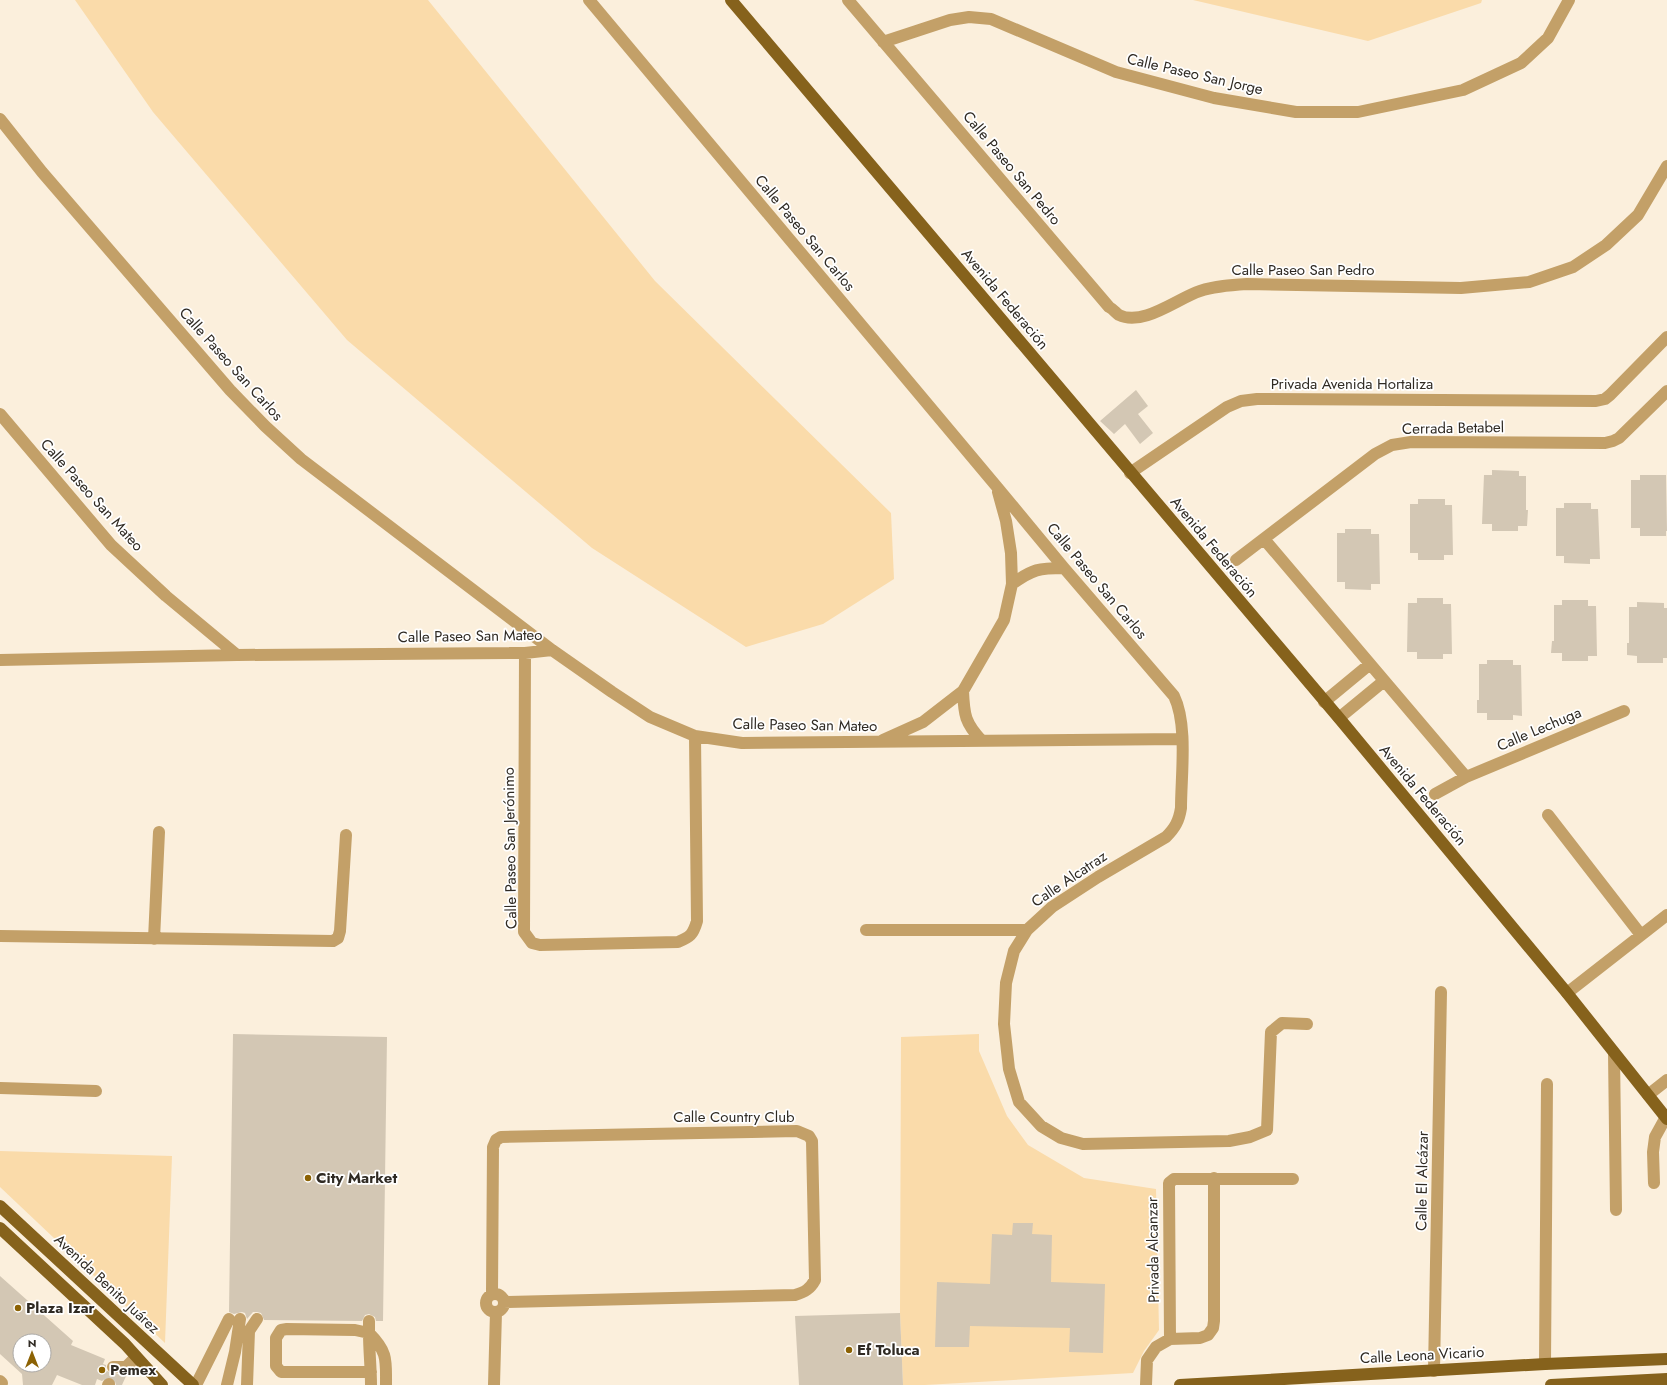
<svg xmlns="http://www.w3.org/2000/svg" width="1667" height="1385" viewBox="0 0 1667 1385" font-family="Jost,sans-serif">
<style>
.green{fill:#fadbaa}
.building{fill:#d3c7b4;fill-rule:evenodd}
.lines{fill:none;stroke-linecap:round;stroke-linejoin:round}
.minor-tunnel{stroke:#d2c8b7;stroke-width:12;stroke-dasharray:12 6;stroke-linecap:butt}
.minor{stroke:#c3a068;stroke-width:12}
.major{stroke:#86621c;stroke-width:12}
.poi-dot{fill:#8c6204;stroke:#fff;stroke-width:1.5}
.labels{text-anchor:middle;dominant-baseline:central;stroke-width:3.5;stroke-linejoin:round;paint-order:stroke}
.street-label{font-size:15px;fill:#2f2a23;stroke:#fff}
.poi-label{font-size:15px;font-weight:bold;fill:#2f2a23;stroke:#fff;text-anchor:start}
</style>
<rect width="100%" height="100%" fill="#fbefdc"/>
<path class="green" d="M75 0H428L655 281 891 513 894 579 823 624 746 647 592 548 347 340 153 112Z
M1193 0H1482L1481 3 1368 41Z
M979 1034V1051L1007 1116 1028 1145 1084 1178 1156 1189 1159 1330 1144 1351 1133 1373 925 1385H903L900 1313 901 1037Z
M0 1151 172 1156 165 1343 0 1187Z"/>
<path class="building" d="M1136 390 1148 406 1138 414 1153 433 1140 444 1125 424 1114 434 1100 421Z
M1492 470 1519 471V476H1526V510H1528L1527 526H1518V531H1492V524H1482L1484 475H1492Z
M1640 475H1666L1667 531H1666V536H1640V528H1631V480H1640Z
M1418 499H1445V505H1452L1453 555H1444V560H1418V553H1410V504H1418Z
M1564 503H1591V509H1598L1600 559H1590V564L1564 563V556H1556V508H1564Z
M1345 529H1371V534H1379L1380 584H1371V590L1345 589V582H1337V533H1345Z
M1417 598H1443V604H1451L1452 654H1443V659H1417V652H1407L1408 603H1417Z
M1562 600H1588V606H1596L1597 656H1588V661H1562V653H1551L1552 641H1554V605H1562Z
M1637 602 1664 603V608H1667V658H1663V663H1637V656L1627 655V643H1629V607H1637Z
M1487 660H1513V665H1521L1522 716 1513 715V720H1487V713H1477V700H1479V664H1487Z
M233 1034 387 1037 383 1321H376L375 1317 369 1314 365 1315 362 1321 264 1320 261 1313 257 1312H253L247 1319 245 1313 242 1312 234 1314 229 1312Z
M1013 1223H1033L1032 1234 1052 1235 1051 1282 1105 1284 1103 1353 1069 1352 1070 1328 970 1326 969 1347H935L937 1282 990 1284 992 1234 1012 1235Z
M0 1276 73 1341 71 1345 105 1359 103 1364 106 1365V1370L110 1374H127L122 1385H116L115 1379 111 1377H107L102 1381 97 1379 95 1385H82L57 1375 52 1385H23L22 1374 0 1354ZM20 1341H44V1365H20Z
M900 1313 903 1385H799L795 1316Z"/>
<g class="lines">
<path class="minor-tunnel" d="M109 1384 113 1367"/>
<path class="minor" d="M589 0 997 487 1064 568 1174 696C1188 725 1181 775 1181 808 1179 821 1175 828 1166 837L1098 877 1052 907 1027 930 1014 951 1006 983 1004 1024 1009 1069 1019 1102 1041 1126 1061 1138 1083 1144 1229 1141 1250 1137 1267 1130 1271 1032 1282 1023 1307 1024
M848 0 1109 307C1113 309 1116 313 1119 315 1143 327 1178 298 1200 291 1215 286 1231 285 1247 284L1461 288 1529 282 1573 267 1606 245 1638 215 1667 166
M883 42 950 20 969 17 991 19 1116 72 1214 98 1296 112H1358L1463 90 1521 63 1548 38 1569 0
M0 119 42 172 230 390 265 426 301 459 552 650 612 692 650 717 695 736 742 743 1182 739
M0 414 111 545 166 596 237 655
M1130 473 1227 407 1241 401 1257 399 1596 401 1605 399 1610 395 1667 337
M1264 539 1466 777
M1236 560 1375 454 1392 445 1411 442 1605 443 1613 441 1619 438 1667 391
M1012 584C1033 569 1039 568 1064 568
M525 653 524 932 532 943 540 945 678 942C690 937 693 935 697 921L695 736
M0 660 237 655 525 653 552 650
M963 691C964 715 965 723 982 741
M1324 702 1370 664
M1339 718 1384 681
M883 740 923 722 963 691 1004 620 1012 584 1011 553 1006 521 998 492
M1435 794 1466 777 1624 711
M1548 815 1641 935
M866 930H1027
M0 936 333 941 338 938 340 931 346 835
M154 939 159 832
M1567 993 1667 915
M1614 1053 1616 1210
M0 1088 96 1091
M1648 1095 1667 1080
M1654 1183 1653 1152 1655 1137 1666 1117
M486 1303a9 9 0 1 1 18 0a9 9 0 1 1-18 0Z
M492 1294 493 1147 496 1140 501 1137 797 1131 809 1136 812 1141 815 1280C810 1289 805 1292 795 1295L504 1302
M369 1321V1333C388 1352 386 1360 386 1385
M1170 1339 1169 1183 1174 1179H1293
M1545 1364 1547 1084
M113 1367H126L136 1357
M1434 1371 1441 992
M0 1381 2 1383 0 1384
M108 1385 109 1384
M196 1385 229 1319
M227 1385 235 1352 240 1319
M247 1385 249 1331 257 1319
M371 1385C371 1368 369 1351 369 1333L355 1330 287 1329 281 1330 276 1338V1366L281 1372H371
M494 1385 496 1312
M1146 1385 1147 1360 1156 1347 1170 1339 1200 1338 1208 1335 1213 1328 1214 1321V1178"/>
<path class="major" d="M731 0 1339 718 1567 993 1667 1119
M0 1206 193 1385
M0 1228 125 1344 162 1385
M1180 1385 1545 1364 1667 1359
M1551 1385 1667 1379"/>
</g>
<g class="poi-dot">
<circle cx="308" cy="1178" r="4"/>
<circle cx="18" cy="1308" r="4"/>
<circle cx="849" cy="1350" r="4"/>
<circle cx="102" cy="1370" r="4"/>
</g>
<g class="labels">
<g class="street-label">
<text transform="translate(1195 74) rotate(13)">Calle Paseo San Jorge</text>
<text transform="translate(1012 168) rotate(50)">Calle Paseo San Pedro</text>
<text transform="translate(805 233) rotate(50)">Calle Paseo San Carlos</text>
<text x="1303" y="270">Calle Paseo San Pedro</text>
<text transform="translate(1005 299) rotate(50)">Avenida Federación</text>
<text transform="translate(231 364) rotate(48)">Calle Paseo San Carlos</text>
<text x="1352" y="384">Privada Avenida Hortaliza</text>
<text transform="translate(1453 428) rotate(-1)">Cerrada Betabel</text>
<text transform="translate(92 495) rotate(48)">Calle Paseo San Mateo</text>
<text transform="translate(1214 547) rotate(50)">Avenida Federación</text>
<text transform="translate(1097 581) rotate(50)">Calle Paseo San Carlos</text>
<text transform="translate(470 636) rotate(-1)">Calle Paseo San Mateo</text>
<text transform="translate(805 725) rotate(1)">Calle Paseo San Mateo</text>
<text transform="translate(1539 729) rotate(-23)">Calle Lechuga</text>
<text transform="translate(1423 795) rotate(50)">Avenida Federación</text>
<text transform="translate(510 848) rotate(-91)">Calle Paseo San Jerónimo</text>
<text transform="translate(1069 879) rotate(-34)">Calle Alcatraz</text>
<text x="734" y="1117">Calle Country Club</text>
<text transform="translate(1422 1181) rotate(-89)">Calle El Alcázar</text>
<text transform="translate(1153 1250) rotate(-91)">Privada Alcanzar</text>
<text transform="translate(107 1284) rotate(43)">Avenida Benito Juárez</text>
<text transform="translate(1422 1355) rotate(-3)">Calle Leona Vicario</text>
</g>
<g class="poi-label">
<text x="316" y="1178">City Market</text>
<text x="26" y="1308">Plaza Izar</text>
<text x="857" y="1350">Ef Toluca</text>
<text x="110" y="1370">Pemex</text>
</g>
</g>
<g transform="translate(32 1353)"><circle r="19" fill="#ffffff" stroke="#acaaa7"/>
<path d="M0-3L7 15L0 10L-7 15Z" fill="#8c6204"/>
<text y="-6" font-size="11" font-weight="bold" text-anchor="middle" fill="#2f2a23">N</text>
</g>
</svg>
